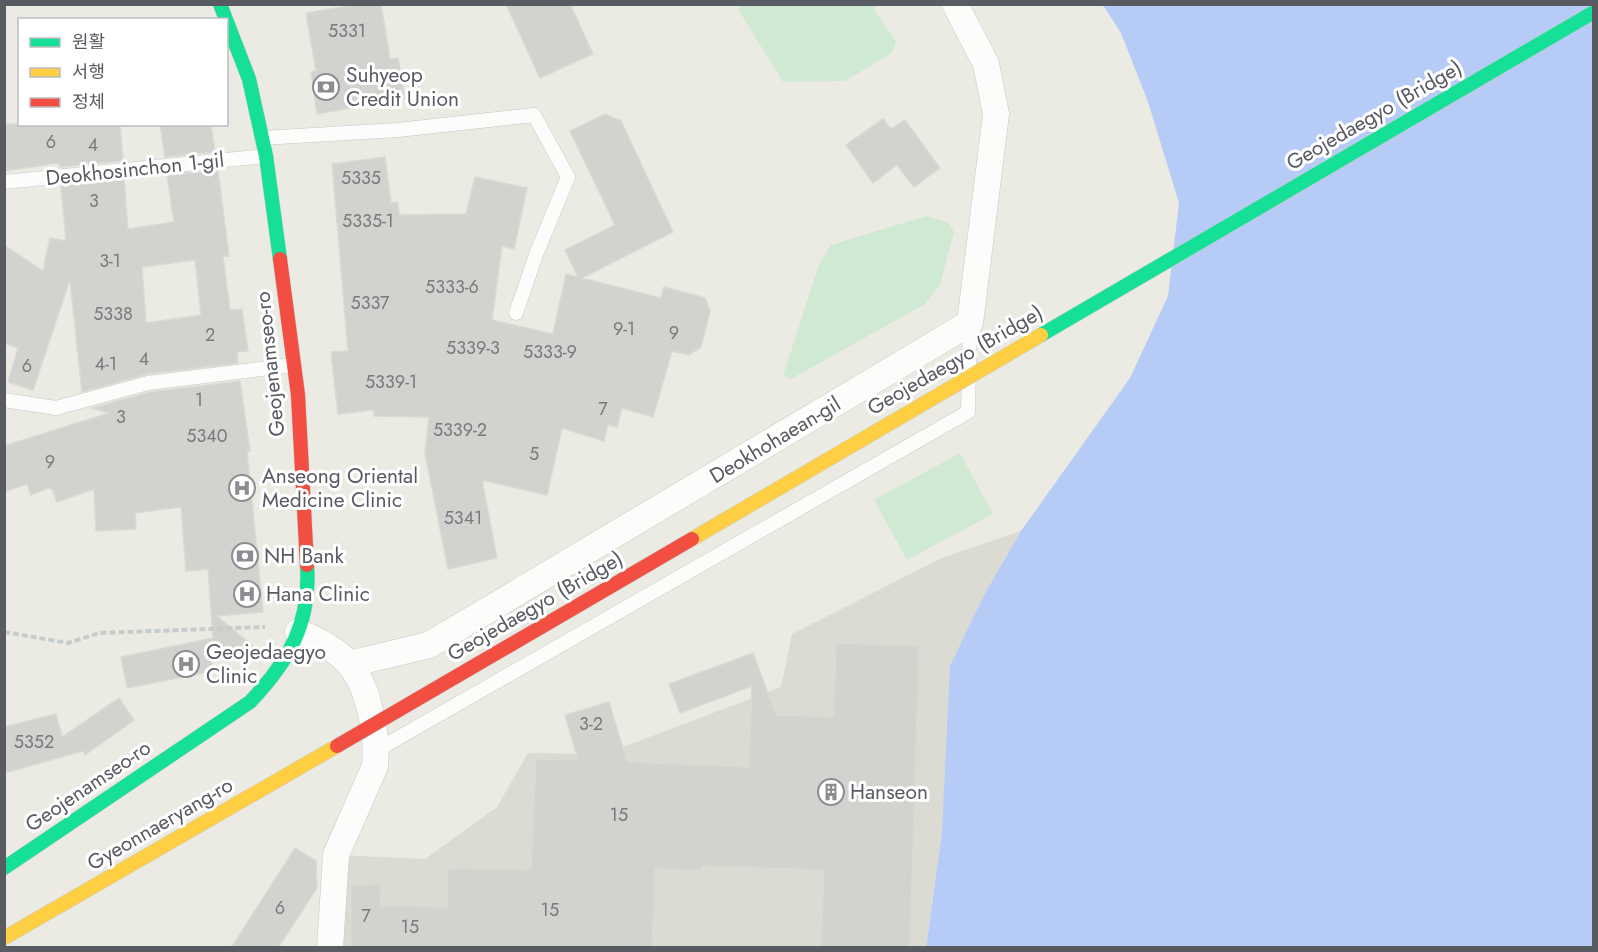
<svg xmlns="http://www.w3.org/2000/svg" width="1598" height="952" viewBox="0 0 1598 952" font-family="Jost,'Noto Sans KR',sans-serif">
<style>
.industrial{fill:#dbdbd4}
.green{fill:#d0e9d3}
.water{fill:#b6ccf7}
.building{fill:#d2d2ce;stroke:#dadad4;stroke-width:1.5;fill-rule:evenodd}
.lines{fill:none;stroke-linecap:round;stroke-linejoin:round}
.lane-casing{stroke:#c8c8c7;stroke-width:15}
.street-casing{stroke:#c8c8c7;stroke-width:27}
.fast-casing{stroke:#cacaca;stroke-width:15}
.slow-casing{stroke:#cacaca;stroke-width:15}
.jam-casing{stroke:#cacaca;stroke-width:15}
.path{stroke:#c6ccca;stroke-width:4;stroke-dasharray:6 3;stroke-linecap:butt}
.lane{stroke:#fcfcfb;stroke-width:14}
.street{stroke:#fcfcfb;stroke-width:26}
.fast{stroke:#16e098;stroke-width:14}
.slow{stroke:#ffcf43;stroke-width:14}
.jam{stroke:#f24e42;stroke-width:14}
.fast-bridge-casing{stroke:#cacaca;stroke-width:15;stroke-linecap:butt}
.slow-bridge-casing{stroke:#cacaca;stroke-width:15;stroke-linecap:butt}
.jam-bridge-casing{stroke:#cacaca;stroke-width:15;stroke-linecap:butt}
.fast-bridge{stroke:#16e098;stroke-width:14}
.slow-bridge{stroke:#ffcf43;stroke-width:14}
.jam-bridge{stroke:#f24e42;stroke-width:14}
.labels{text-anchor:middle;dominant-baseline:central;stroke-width:6;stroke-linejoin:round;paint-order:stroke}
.number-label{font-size:18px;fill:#787a7f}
.poi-label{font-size:21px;fill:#595b63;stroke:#fff;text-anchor:start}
.street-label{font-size:21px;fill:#595b63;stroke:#fff}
</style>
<rect width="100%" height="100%" fill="#ebebe4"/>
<path class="industrial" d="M1021 531 984 595 942 832 926 947 330 948 336 855 425 859 497 807 528 753 605 754 781 687 792 634 944 557Z"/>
<path class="green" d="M741 5H875L874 10 896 41 892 53 845 81 783 82 739 11Z
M926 216 949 223 954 232 940 285 925 304 791 379 783 376 819 264 831 245Z
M960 453 993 514 907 560 874 500Z"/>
<path class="water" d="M1103 5H1593V947L926 948 942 832 950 666 984 595 1021 531 1130 378 1168 296 1179 203 1148 102 1121 33Z"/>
<path class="building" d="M359 4H381L390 59 398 58 405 99 317 114 311 72 316 71 306 13Z
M506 4H570L593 54 540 78Z
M605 114 621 121 673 232 582 278 661 298 664 287 705 298 710 311 701 347 689 355 672 351 653 417 622 408 617 427 608 425 604 441 562 428 547 495 482 480 497 558 448 569 425 453 429 417 374 416V410L338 414 331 352 348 351 332 164 385 157 391 203 398 202 399 215 466 214 475 177 527 188 514 249 502 246 492 320 553 334 566 274 578 277 565 250 615 225 570 131Z
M883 119 891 129 905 120 940 168 914 187 897 165 873 183 846 145Z
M4 124H120L123 161 60 167 59 163 4 171Z
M160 124H211L215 152 165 157Z
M218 170 229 256H223L230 310 242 309 248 351 237 352 238 363 147 374 82 392 70 279 33 390 8 382 18 348 4 343V245L43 271 50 238 66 241 61 185 124 179 128 229 174 222 167 175ZM195 260 201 315 146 323 142 267Z
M240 381 250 451H247L263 612 217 616 265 656 264 659 217 654 208 672 127 688 121 657 213 638 208 569 186 571 181 507 135 513 136 529 96 531 94 489 57 502 51 487 31 495 27 484 4 492V446L109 413 92 408 150 392Z
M836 643 919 646 910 948H821L824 870 703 866 702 870 655 869 652 948H351V885L380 884 381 906 447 907 448 868 531 870 536 759 578 760 565 715 609 702 627 762 749 767 752 686 680 713 669 684 753 653 776 715 834 717Z
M119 698 134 720 85 755 83 751 4 773V727L56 714 62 737Z
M295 848 316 861 317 888 278 948H231Z"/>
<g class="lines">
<defs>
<path id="lane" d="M262 138 398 130 534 115 568 177 537 252 516 313
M4 182 266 156
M4 400 56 408 148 383 293 365
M377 750 968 412 970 323"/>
<path id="street" d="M298 632C316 639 336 649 349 664 369 686 378 737 375 766L336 855 330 948
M349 664 429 645 970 323 996 114 986 64 955 4"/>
<path id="fast" d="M220 4 249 79 266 156 280 259
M4 868 250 702C289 661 311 623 307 565"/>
<path id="slow" d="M4 938 337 746"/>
<path id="jam" d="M280 259 298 395 307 565"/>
</defs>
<use href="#lane" class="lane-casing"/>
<use href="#street" class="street-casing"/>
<use href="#fast" class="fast-casing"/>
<use href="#slow" class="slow-casing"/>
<use href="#jam" class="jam-casing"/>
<path class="path" d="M4 632 68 643 99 633 265 627"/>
<use href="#lane" class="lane"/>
<use href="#street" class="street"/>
<use href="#fast" class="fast"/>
<use href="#slow" class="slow"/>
<use href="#jam" class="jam"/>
<defs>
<path id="fast-bridge" d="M1041 335 1594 12"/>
<path id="slow-bridge" d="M692 539 1041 335"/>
<path id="jam-bridge" d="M337 746 692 539"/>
</defs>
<use href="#fast-bridge" class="fast-bridge-casing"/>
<use href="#slow-bridge" class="slow-bridge-casing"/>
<use href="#jam-bridge" class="jam-bridge-casing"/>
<use href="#fast-bridge" class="fast-bridge"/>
<use href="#slow-bridge" class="slow-bridge"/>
<use href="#jam-bridge" class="jam-bridge"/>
</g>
<defs>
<symbol id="bank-ring" viewBox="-11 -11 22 22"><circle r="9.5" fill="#fff" stroke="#8c8d90" stroke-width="1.5"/><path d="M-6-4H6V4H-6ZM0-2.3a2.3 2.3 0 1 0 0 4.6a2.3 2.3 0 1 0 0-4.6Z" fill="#8c8d90"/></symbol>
<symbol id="hospital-ring" viewBox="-11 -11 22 22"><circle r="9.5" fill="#fff" stroke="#8c8d90" stroke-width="1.5"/><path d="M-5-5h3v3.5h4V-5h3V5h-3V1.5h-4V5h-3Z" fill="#8c8d90"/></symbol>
<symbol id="building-ring" viewBox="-11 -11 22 22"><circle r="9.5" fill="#fff" stroke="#8c8d90" stroke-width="1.5"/><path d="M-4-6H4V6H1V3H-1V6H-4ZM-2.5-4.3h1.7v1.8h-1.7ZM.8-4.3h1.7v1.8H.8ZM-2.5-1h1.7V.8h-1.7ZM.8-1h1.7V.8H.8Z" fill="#8c8d90"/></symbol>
</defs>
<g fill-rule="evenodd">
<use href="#bank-ring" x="311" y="72" width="30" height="30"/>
<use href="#hospital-ring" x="227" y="473" width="30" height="30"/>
<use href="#bank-ring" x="230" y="541" width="30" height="30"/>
<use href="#hospital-ring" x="232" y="579" width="30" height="30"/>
<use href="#hospital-ring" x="171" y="649" width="30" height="30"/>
<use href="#building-ring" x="816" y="777" width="30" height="30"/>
</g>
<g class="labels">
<g class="number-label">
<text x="347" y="31">5331</text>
<text x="51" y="142">6</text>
<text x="93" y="145">4</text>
<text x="361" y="178">5335</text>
<text x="94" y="201">3</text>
<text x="368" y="221">5335-1</text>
<text x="110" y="261">3-1</text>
<text x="452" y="287">5333-6</text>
<text x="370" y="303">5337</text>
<text x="113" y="314">5338</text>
<text x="624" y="329">9-1</text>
<text x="674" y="333">9</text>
<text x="210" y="335">2</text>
<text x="473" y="348">5339-3</text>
<text x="550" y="352">5333-9</text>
<text x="144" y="359">4</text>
<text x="106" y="364">4-1</text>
<text x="27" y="366">6</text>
<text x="391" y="382">5339-1</text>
<text x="199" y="400">1</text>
<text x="603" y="409">7</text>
<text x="121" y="417">3</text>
<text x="460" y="430">5339-2</text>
<text x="207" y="436">5340</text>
<text x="534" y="454">5</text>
<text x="50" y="462">9</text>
<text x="463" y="518">5341</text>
<text x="591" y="724">3-2</text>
<text x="34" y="742">5352</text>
<text x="619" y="815">15</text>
<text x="280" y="908">6</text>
<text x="550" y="910">15</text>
<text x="366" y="916">7</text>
<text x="410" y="927">15</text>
</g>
<g class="poi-label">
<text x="346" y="75">Suhyeop<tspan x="346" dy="24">Credit Union</tspan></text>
<text x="262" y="476">Anseong Oriental<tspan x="262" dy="24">Medicine Clinic</tspan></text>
<text x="264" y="556">NH Bank</text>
<text x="266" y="594">Hana Clinic</text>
<text x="206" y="652">Geojedaegyo<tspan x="206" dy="24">Clinic</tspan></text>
<text x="850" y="792">Hanseon</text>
</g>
<g class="street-label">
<text transform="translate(1374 115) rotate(-30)">Geojedaegyo (Bridge)</text>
<text transform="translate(135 169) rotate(-6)">Deokhosinchon 1-gil</text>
<text transform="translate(955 360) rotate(-30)">Geojedaegyo (Bridge)</text>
<text transform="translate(270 364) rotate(-96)">Geojenamseo-ro</text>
<text transform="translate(775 440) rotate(-31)">Deokhohaean-gil</text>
<text transform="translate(535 606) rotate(-30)">Geojedaegyo (Bridge)</text>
<text transform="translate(88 786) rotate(-34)">Geojenamseo-ro</text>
<text transform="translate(160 824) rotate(-30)">Gyeonnaeryang-ro</text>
</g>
</g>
<rect width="1598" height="952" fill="none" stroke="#595b63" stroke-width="12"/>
<rect x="18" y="18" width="210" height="108" fill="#ffffff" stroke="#bdbdc1" stroke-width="1.5"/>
<rect x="30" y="38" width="30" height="9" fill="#16e098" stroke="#bdbdc1" stroke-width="1.5"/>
<text x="72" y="48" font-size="18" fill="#595b63">원활</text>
<rect x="30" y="68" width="30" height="9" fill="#ffcf43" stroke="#bdbdc1" stroke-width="1.5"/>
<text x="72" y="78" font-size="18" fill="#595b63">서행</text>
<rect x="30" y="98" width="30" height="9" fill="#f24e42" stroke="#bdbdc1" stroke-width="1.5"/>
<text x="72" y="108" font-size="18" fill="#595b63">정체</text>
</svg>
